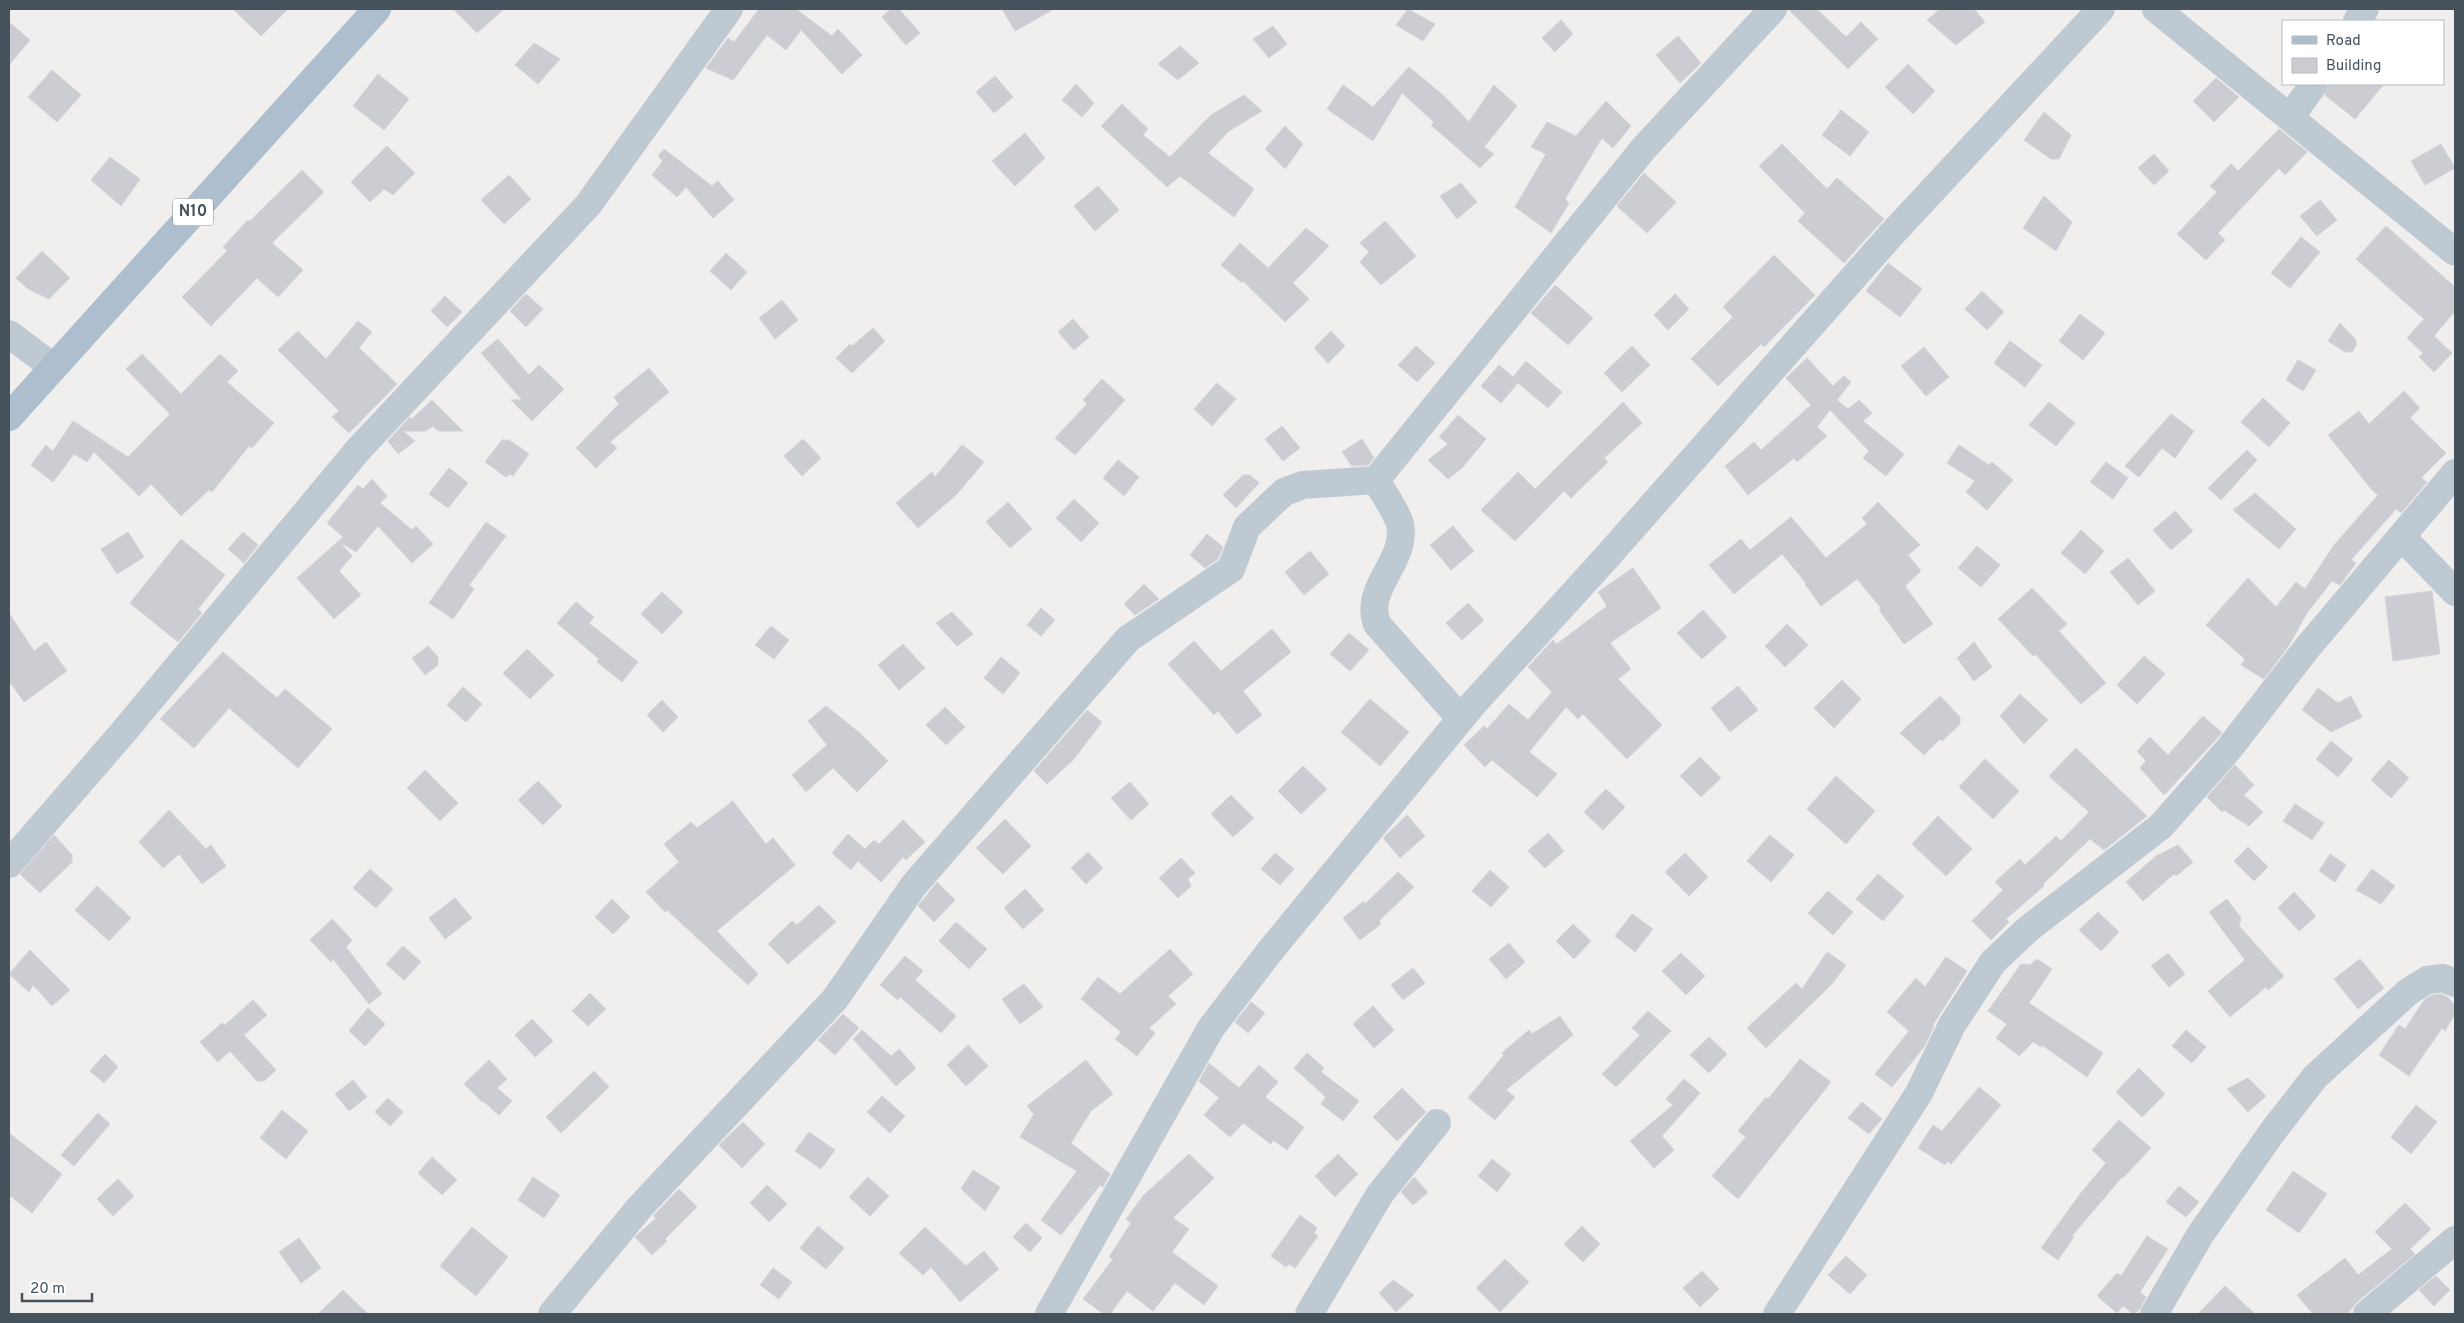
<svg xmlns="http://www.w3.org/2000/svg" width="2464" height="1323" viewBox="0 0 2464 1323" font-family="Overpass,sans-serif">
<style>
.building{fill:#cbcdd3;stroke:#d2d4da}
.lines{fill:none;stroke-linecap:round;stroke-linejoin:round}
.minor{stroke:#bec9d1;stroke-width:28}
.major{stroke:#adbece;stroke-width:28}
.labels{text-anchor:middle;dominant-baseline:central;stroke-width:4;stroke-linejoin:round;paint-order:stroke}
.shield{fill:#fff;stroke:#7e868d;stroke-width:1}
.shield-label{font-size:16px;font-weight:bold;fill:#46525c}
</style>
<rect width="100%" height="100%" fill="#f1eeee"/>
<path class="building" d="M233 9H288L261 36Z
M453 9H504L477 33Z
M759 9H796L832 36 838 29 862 55 842 74 801 30 786 50 767 35 733 80 706 68 728 38 734 42Z
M891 9H899L920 33 906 45 882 17Z
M1002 9H1054L1015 31Z
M1408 9 1435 24 1423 41 1396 25Z
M1788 9H1817L1846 37 1861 22 1878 39 1848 69Z
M1940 9H1974L1985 22 1956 45 1927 20Z
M1561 20 1573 34 1555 52 1542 38Z
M9 22 30 40 9 65Z
M1273 26 1287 44 1269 58 1253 39Z
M1678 36 1701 63 1680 83 1656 55Z
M534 43 560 59 538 84 515 65Z
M1180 46 1199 63 1178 80 1158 64Z
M1908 64 1935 91 1913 114 1885 87Z
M1409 67 1444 96 1469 122 1494 85 1517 106 1484 147 1494 154 1480 168 1431 125 1434 122 1402 93 1373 141 1327 109 1343 85 1373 107Z
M52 70 81 95 57 122 28 97Z
M378 74 409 99 384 130 353 106Z
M995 76 1013 97 994 113 976 92Z
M2216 78 2239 97 2214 122 2193 101Z
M1076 84 1094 103 1082 117 1062 100Z
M2329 84H2384L2355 119 2325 95Z
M1244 95 1262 111 1229 131 1208 153 1254 189 1234 217 1180 176 1167 187 1101 126 1122 104 1148 129 1143 135 1170 157 1211 115Z
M1606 101 1631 126 1613 148 1602 138 1565 199 1569 203 1551 233 1515 207 1546 154 1531 147 1547 122 1576 136Z
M1841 110 1869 132 1850 156 1822 135Z
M2044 112 2071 135 2059 159H2051L2024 140Z
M1285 126 1303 144 1285 169 1265 149Z
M2279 129 2307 152 2285 175 2279 168 2218 233 2225 240 2206 260 2177 234 2217 192 2210 186 2231 164 2238 171Z
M1025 133 1045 158 1015 186 992 161Z
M1782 144 1827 189 1837 178 1884 219 1844 263 1798 221 1805 213 1759 166Z
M2441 144 2455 168 2425 185 2411 161Z
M387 146 415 173 393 195 384 189 370 202 351 182Z
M664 149 712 186 718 181 734 200 713 218 686 187 677 197 652 175 663 161 658 156Z
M2154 154 2169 171 2154 185 2138 168Z
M110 157 140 179 121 206 91 180Z
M302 170 324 192 272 243 303 270 278 297 257 278 211 326 182 297 227 251 223 247 248 220 249 222Z
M1644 173 1676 202 1647 233 1617 206Z
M509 175 531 199 504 224 481 200Z
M1461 183 1477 202 1457 219 1440 196Z
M1098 186 1119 210 1095 231 1074 206Z
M2044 196 2072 222 2056 251 2023 228Z
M2320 200 2337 220 2317 236 2300 216Z
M1385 221 1416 256 1381 285 1360 262 1369 252 1360 243Z
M2386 226 2455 287V311L2434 336 2452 353 2434 372 2419 357 2423 353 2407 338 2424 319 2356 259Z
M1306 228 1329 246 1293 283 1309 299 1285 322 1243 281 1242 283 1221 265 1240 243 1268 268Z
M2301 237 2320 252 2290 288 2271 273Z
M42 251 70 278 49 299 28 289 16 278Z
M726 253 747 272 731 290 710 271Z
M1774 255 1815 295 1764 347 1761 344 1718 386 1691 359 1733 317 1723 307Z
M1888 263 1922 289 1900 317 1866 291Z
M1555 285 1593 318 1568 345 1531 313Z
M1982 291 2004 312 1987 330 1965 309Z
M526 294 543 309 526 327 510 311Z
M1675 294 1689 309 1668 330 1654 315Z
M445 296 462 312 447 327 431 311Z
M782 300 798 320 775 339 759 318Z
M2080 314 2105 333 2083 360 2059 341Z
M1073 319 1089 337 1074 350 1058 332Z
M358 321 372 332 359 348 397 384 349 433 332 417 339 411 278 350 298 331 326 359Z
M2340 323 2356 340V346L2352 352H2345L2328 341Z
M873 328 885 341 852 373 836 358 850 344 852 346Z
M1331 331 1345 346 1328 363 1314 348Z
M498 339 529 375 539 365 564 389 532 421 511 400H522L481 353Z
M2010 341 2042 365 2025 387 1994 363Z
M1416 346 1435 363 1417 382 1398 365Z
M1632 346 1650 365 1622 392 1604 373Z
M1924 347 1949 377 1926 396 1901 366Z
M142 354 181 394 220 354 238 371 227 382 274 423 252 448 249 446 212 492 209 490 181 516 151 484 139 496 94 452 87 462 74 454 53 482 31 465 46 445 53 451 73 421 128 457 170 414 126 369Z
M1807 358 1833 386 1844 376 1851 382 1837 400 1848 409 1859 400 1872 413 1863 421 1904 454 1886 476 1863 458 1869 451 1830 410 1817 427 1827 436 1797 462 1794 458 1748 495 1725 466 1754 442 1761 450 1811 405 1786 378Z
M2298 360 2316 370 2303 391 2286 380Z
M1526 361 1562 392 1548 408 1518 383 1501 403 1481 386 1499 365 1513 377Z
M649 368 669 392 610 442 617 448 596 468 576 448 619 404 614 397Z
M1102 379 1125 400 1075 455 1055 438 1087 404 1083 400Z
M1217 383 1236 399 1212 426 1194 409Z
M2404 391 2420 408 2410 418 2446 453 2421 478 2427 482 2401 513 2396 509 2351 560 2356 563 2340 585 2332 581 2307 613 2288 647 2264 679 2241 665 2245 659 2206 625 2248 578 2276 607 2296 582 2305 589 2334 545 2378 495 2372 490 2328 435 2359 411 2369 424Z
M2263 398 2290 423 2269 447 2241 422Z
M432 400 463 431H438L433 426 426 431H403L415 441 398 454 388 441 410 417 412 419Z
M1623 402 1642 423 1604 458 1608 462 1571 498 1564 491 1515 541 1481 510 1518 472 1535 489Z
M2049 402 2075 423 2056 446 2029 425Z
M2171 414 2194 431 2175 458 2162 448 2139 477 2125 466Z
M1458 415 1486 439 1462 468 1448 479 1428 460 1448 444 1439 437Z
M1282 426 1300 448 1283 461 1265 439Z
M803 439 821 458 802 476 784 456Z
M1362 439 1374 458 1368 465 1352 466 1342 452Z
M502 440H509L529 454 513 476 510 474 506 477 485 462Z
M962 445 984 462 957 494 918 528 896 503 932 472 935 477Z
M1959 445 1989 465 1992 462 2013 480 1987 510 1966 492 1975 481 1947 463Z
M2247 450 2257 460 2221 500 2208 488Z
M1118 460 1139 477 1124 496 1103 478Z
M2106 462 2128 478 2113 499 2090 482Z
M449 468 468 483 448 508 429 494Z
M1243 475H1250L1259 483 1236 508 1223 495Z
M372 479 387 496 380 503 412 530 416 526 433 544 412 563 378 526 356 552 340 542 352 556 339 571 361 595 334 619 297 578 343 537 327 523 358 485 363 489Z
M2255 493 2296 529 2279 549 2233 510Z
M1074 499 1099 523 1081 542 1056 518Z
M1008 502 1032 529 1010 548 986 522Z
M1878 502 1920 545 1908 555 1921 571 1905 586 1933 624 1904 644 1879 610 1881 608 1857 579 1821 606 1805 584 1806 583 1782 554 1734 594 1709 565 1741 539 1750 550 1791 517 1826 558 1867 524 1862 518Z
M2175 511 2193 531 2171 550 2153 530Z
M486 522 506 536 469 585 474 589 453 619 429 603Z
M1453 526 1474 551 1451 570 1430 545Z
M2081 530 2104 551 2085 574 2061 553Z
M128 532 144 557 117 574 101 549Z
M243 532 258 545 244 563 228 549Z
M1207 534 1223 547 1218 559 1205 568 1190 555Z
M181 539 225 575 198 609 202 613 178 642 130 603Z
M1977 546 2000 565 1981 587 1958 568Z
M1310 551 1329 574 1304 595 1285 572Z
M2128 558 2155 591 2138 605 2110 572Z
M1633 568 1661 608 1610 643 1631 669 1618 679 1662 725 1627 759 1583 714 1578 719 1566 707 1529 752 1557 774 1537 797 1492 760 1485 767 1464 745 1484 726 1487 729 1509 704 1528 720 1552 692 1528 667 1553 640 1557 644 1607 606 1598 592Z
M1144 584 1159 599 1135 615 1124 604Z
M2032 588 2067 624 2059 631 2106 683 2081 704 2035 654 2033 656 1998 619Z
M2432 591 2440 654 2393 661 2385 597Z
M662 592 683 612 662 634 641 614Z
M576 602 594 617 589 623 638 662 622 682 597 662 599 659 557 623Z
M1468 603 1484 620 1462 640 1446 623Z
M1041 608 1055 620 1041 636 1027 625Z
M1703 610 1727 637 1702 659 1677 633Z
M952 612 973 634 957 646 936 623Z
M9 613 34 651 46 642 67 671 24 702 9 681Z
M1787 624 1808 645 1785 667 1765 646Z
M771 626 789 640 774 659 755 645Z
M1272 629 1291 652 1243 691 1262 715 1237 734 1218 711 1214 715 1168 664 1194 641 1221 671Z
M1349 633 1369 650 1350 671 1330 654Z
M1974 642 1992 667 1974 681 1957 658Z
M903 644 925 668 899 690 878 665Z
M428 646 438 657V665L425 675 412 658Z
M527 649 554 675 530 699 503 673Z
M223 652 277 698 285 689 332 729 298 768 229 708 194 748 160 719Z
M2144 656 2165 674 2137 704 2117 685Z
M1001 657 1020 673 1003 694 984 678Z
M1842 680 1861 699 1834 728 1814 708Z
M1738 686 1758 710 1730 732 1711 708Z
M463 687 482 704 466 722 447 705Z
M2318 688 2338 703 2351 696 2362 717 2331 732 2302 710Z
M2020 694 2048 720 2024 744 2000 716Z
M1940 696 1960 717V724L1942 741 1940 739 1924 755 1900 733Z
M1370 699 1409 732 1380 766 1341 732Z
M662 700 678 717 663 732 647 715Z
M826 706 860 733 888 761 857 792 833 768 806 792 792 775 827 745 808 721Z
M945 707 965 727 946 745 926 725Z
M1087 710 1102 722 1074 759 1047 784 1034 771Z
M2203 716 2222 733 2164 795 2140 768 2146 761 2137 751 2150 737 2168 755Z
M2331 741 2353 759 2338 777 2316 759Z
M2076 748 2147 816 2104 850 2090 839 2043 884 2044 886 2006 919 2009 922 1991 940 1972 921 2003 890 1995 882 2020 859 2025 865 2056 836 2061 841 2089 812 2049 776Z
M1700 757 1721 778 1701 797 1680 776Z
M1985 759 2019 791 1993 819 1959 787Z
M2389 760 2409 778 2391 798 2371 780Z
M2235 765 2254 785 2244 795 2263 812 2249 826 2224 810 2222 812 2207 797Z
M1303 766 1327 789 1301 814 1278 791Z
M425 770 458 803 440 821 407 788Z
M1836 776 1875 811 1846 844 1807 809Z
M538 781 562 806 543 825 518 800Z
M1130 782 1149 804 1131 820 1111 798Z
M1606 789 1625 807 1603 830 1584 812Z
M1231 795 1254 818 1233 837 1211 814Z
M733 801 766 844 773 838 795 865 717 931 758 974 748 985 667 910 665 912 646 892 679 862 664 844 691 822 697 828Z
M2295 804 2324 823 2312 840 2283 821Z
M169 810 206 849 211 845 226 866 202 884 179 854 163 868 139 842Z
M1407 815 1425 836 1400 858 1383 838Z
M1938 816 1972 849 1946 876 1912 844Z
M1005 819 1031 846 1003 874 976 848Z
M903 820 925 842 906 860 903 857 881 882 858 861 851 870 832 853 848 834 865 849 874 840 879 844Z
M1548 833 1564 851 1545 868 1528 851Z
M54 835 72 855V862L40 893 20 874Z
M1770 835 1794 855 1771 882 1747 861Z
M2178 845 2193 862 2176 876 2174 874 2143 901 2126 882 2156 856Z
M2248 847 2268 867 2254 881 2234 861Z
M1088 852 1103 868 1086 884 1071 868Z
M1275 853 1294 869 1280 885 1261 869Z
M1685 853 1708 877 1689 896 1665 872Z
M2330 854 2346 865 2335 882 2319 871Z
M1181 858 1195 873 1188 879 1191 886 1178 898 1159 878Z
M370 869 393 889 376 908 353 888Z
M2372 869 2395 886 2381 904 2356 890Z
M1490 870 1509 887 1491 907 1472 891Z
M1398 872 1414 887 1379 921 1381 924 1360 940 1343 918 1364 901 1365 904Z
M1878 874 1904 896 1883 921 1856 899Z
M937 882 955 900 934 922 918 906Z
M97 886 131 918 109 941 75 910Z
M1025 889 1044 910 1023 929 1004 908Z
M1828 891 1853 912 1833 935 1808 913Z
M2294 892 2316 916 2299 931 2278 908Z
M455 898 472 918 445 939 429 918Z
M612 899 630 917 613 934 595 917Z
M2227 899 2241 918 2239 926 2284 976 2268 990 2266 987 2230 1017 2208 991 2245 960 2209 912Z
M819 905 836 922 788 964 768 944 792 921 797 925Z
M2098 912 2119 932 2101 951 2079 930Z
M1632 914 1653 929 1635 952 1615 936Z
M332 919 352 940 346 947 382 994 369 1004 333 959 331 962 310 940Z
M956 922 987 949 969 969 939 941Z
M1573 924 1591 941 1574 959 1556 941Z
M1509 943 1525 962 1506 979 1489 959Z
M403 946 421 962 404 980 386 964Z
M1170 949 1193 974 1168 996 1176 1004 1149 1028 1155 1033 1137 1056 1115 1039 1121 1032 1081 999 1098 977 1120 994Z
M30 950 70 990 52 1006 33 985 29 992 9 974Z
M1827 952 1846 965 1832 984 1766 1048 1747 1028 1796 983 1802 989Z
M1681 953 1705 976 1686 995 1662 971Z
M2168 953 2185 974 2169 987 2151 966Z
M905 956 923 971 915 980 956 1016 941 1033 900 997 898 1000 880 985Z
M1946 957 1967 971 1933 1025 1934 1026 1924 1047 1892 1087 1875 1074 1909 1031 1887 1012 1916 978 1925 987Z
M2037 959 2052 969 2029 1003 2103 1053 2087 1077 2042 1045 2041 1047 2033 1042 2019 1056 1996 1038 2007 1024 1988 1011 2021 964 2030 965Z
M2360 959 2384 988 2358 1009 2334 979Z
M1413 968 1425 983 1403 1000 1391 985Z
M1024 984 1043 1007 1020 1024 1002 999Z
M590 993 606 1009 588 1026 572 1011Z
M2441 994 2448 997 2455 1006V1014L2445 1031 2442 1028 2409 1076 2379 1055 2399 1025 2405 1029 2424 1000 2432 995Z
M253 1000 267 1015 244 1035 276 1070 264 1081H257L230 1051 218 1062 200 1042 222 1023 225 1025Z
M1251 1002 1265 1013 1248 1033 1235 1022Z
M1373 1006 1394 1030 1374 1048 1353 1024Z
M368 1008 385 1024 365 1046 349 1031Z
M1648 1011 1671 1031 1616 1087 1602 1074 1640 1035 1632 1028Z
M843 1014 859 1028 835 1055 818 1040Z
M1560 1016 1573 1035 1506 1090 1515 1097 1495 1120 1468 1098 1504 1055 1502 1053 1529 1030 1532 1034Z
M532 1019 553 1041 535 1057 515 1035Z
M862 1030 891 1056 899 1049 916 1068 896 1086 853 1039Z
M2186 1030 2206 1047 2192 1063 2172 1046Z
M1709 1037 1727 1054 1709 1073 1690 1055Z
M968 1045 988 1066 966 1086 947 1065Z
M1307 1053 1324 1068 1321 1072 1359 1101 1343 1121 1321 1104 1326 1097 1294 1068Z
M105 1054 118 1067 104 1083 90 1071Z
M1800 1059 1831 1082 1738 1199 1712 1176 1746 1137 1738 1131 1766 1097 1768 1099Z
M489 1060 507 1079 497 1088 512 1101 499 1115 483 1101 482 1102 464 1084Z
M1086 1060 1113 1094 1091 1111 1071 1143 1110 1174 1103 1187 1100 1185 1061 1235 1041 1220 1077 1171 1020 1137 1034 1114 1027 1106Z
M1209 1063 1239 1088 1259 1065 1278 1082 1265 1097 1304 1127 1287 1150 1273 1140 1271 1144 1243 1123 1230 1137 1204 1115 1219 1098 1199 1081Z
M2139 1068 2165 1094 2142 1117 2116 1092Z
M594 1071 609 1087 561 1133 546 1117Z
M2248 1078 2266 1096 2248 1112 2227 1089Z
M1684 1079 1700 1093 1662 1136 1674 1150 1654 1168 1630 1141 1673 1105 1666 1099Z
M353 1080 367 1097 349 1111 335 1094Z
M1979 1087 2001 1105 1951 1164 1947 1161 1945 1165 1918 1148 1933 1125 1942 1131Z
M1402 1088 1426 1112 1397 1141 1373 1117Z
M882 1096 905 1116 890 1133 867 1112Z
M388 1098 403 1112 390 1126 375 1112Z
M1862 1102 1882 1119 1869 1134 1848 1118Z
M2416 1105 2437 1122 2411 1154 2391 1137Z
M282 1110 308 1131 286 1159 260 1138Z
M98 1113 110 1124 74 1166 61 1155Z
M2119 1120 2151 1148 2123 1178 2122 1177 2072 1236 2074 1237 2058 1260 2041 1248 2080 1194 2106 1163 2092 1150Z
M743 1122 765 1144 742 1168 719 1145Z
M809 1132 835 1150 821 1169 795 1151Z
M9 1133 62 1174 32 1213 9 1195Z
M1189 1154 1214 1178 1173 1218 1189 1229 1172 1252 1218 1286 1204 1305 1175 1283 1153 1311 1127 1291 1110 1314H1104L1083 1299 1113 1259 1109 1257 1131 1223 1126 1219 1143 1196Z
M1338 1154 1358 1174 1335 1197 1315 1176Z
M432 1157 457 1180 442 1195 418 1173Z
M1492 1159 1511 1174 1497 1192 1478 1176Z
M973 1170 1000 1187 985 1211 961 1189Z
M2293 1171 2327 1194 2299 1233 2266 1210Z
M533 1177 560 1195 544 1218 518 1200Z
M868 1177 889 1196 870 1216 849 1197Z
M1414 1177 1428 1192 1413 1205 1401 1192Z
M118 1179 134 1196 113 1216 97 1199Z
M767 1185 787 1204 769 1222 750 1203Z
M2179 1186 2199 1202 2186 1217 2166 1202Z
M679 1189 697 1207 665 1239 667 1241 652 1255 635 1237 656 1218 653 1216Z
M2405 1203 2431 1229 2410 1249 2415 1254 2357 1302 2347 1314H2313L2297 1295 2345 1258 2358 1275 2392 1249 2375 1232Z
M1300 1215 1317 1228 1314 1233 1318 1236 1295 1268 1289 1264 1286 1267 1271 1256Z
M1026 1223 1042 1238 1030 1252 1013 1237Z
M818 1226 844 1248 826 1269 800 1248Z
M1582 1226 1600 1244 1583 1262 1564 1244Z
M472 1227 508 1257 476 1296 440 1266Z
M925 1227 966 1266 984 1251 999 1269 960 1302 931 1267 923 1275 899 1253Z
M2147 1236 2168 1249 2140 1292 2146 1297 2139 1310 2133 1314 2123 1306 2117 1313 2097 1296 2117 1273 2121 1276Z
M299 1238 321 1268 301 1283 279 1252Z
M1846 1256 1867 1275 1850 1294 1828 1275Z
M1505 1259 1529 1282 1500 1312 1476 1288Z
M773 1268 792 1282 779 1299 760 1285Z
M1702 1271 1719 1289 1700 1307 1683 1288Z
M2436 1276 2450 1290 2434 1306 2419 1290Z
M1393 1280 1414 1295 1396 1312 1379 1293Z
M2225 1286 2255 1314H2198Z
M343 1290 368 1314H318Z"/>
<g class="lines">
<path class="minor" d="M2156 9 2455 252
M2357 21 2365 9
M2291 116 2314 84
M9 334 53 367
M1376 480C1383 493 1396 510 1400 524 1408 561 1363 587 1377 624L1461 719
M2402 537 2455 592
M9 864 120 736 358 450 588 205 729 9
M552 1314 640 1207 835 999 914 885 1128 639 1231 569 1247 527 1284 492 1303 485 1376 480 1644 148 1773 9
M1049 1314 1211 1028 1270 951 1473 704 1605 559 1890 236 2101 9
M1309 1314 1380 1194 1437 1123
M1777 1314 1919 1093 1952 1025 1993 962 2028 929 2161 826 2228 750 2307 648 2455 473
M2154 1314 2200 1235 2273 1131 2315 1077 2408 992 2427 980 2443 978 2455 983
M2367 1314 2455 1240"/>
<path class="major" d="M9 417 377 9"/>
</g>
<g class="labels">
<rect class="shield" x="173" y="198.5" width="40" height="27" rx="4"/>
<g class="shield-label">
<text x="193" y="212">N10</text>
</g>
</g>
<rect width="2464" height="1323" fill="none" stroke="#46525c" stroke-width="20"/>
<rect x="2282" y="20" width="162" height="65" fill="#ffffff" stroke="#b5babe"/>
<rect x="2292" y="36" width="25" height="8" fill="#adbece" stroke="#b5babe"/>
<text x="2326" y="45" font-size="15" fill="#46525c">Road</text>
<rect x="2292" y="58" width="25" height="15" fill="#cbcdd3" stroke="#b5babe"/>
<text x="2326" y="70" font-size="15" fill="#46525c">Building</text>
<path d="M22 1293v8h70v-8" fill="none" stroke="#46525c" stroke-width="2.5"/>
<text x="30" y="1293" font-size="15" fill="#46525c" stroke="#ffffff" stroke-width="4" paint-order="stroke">20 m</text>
</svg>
